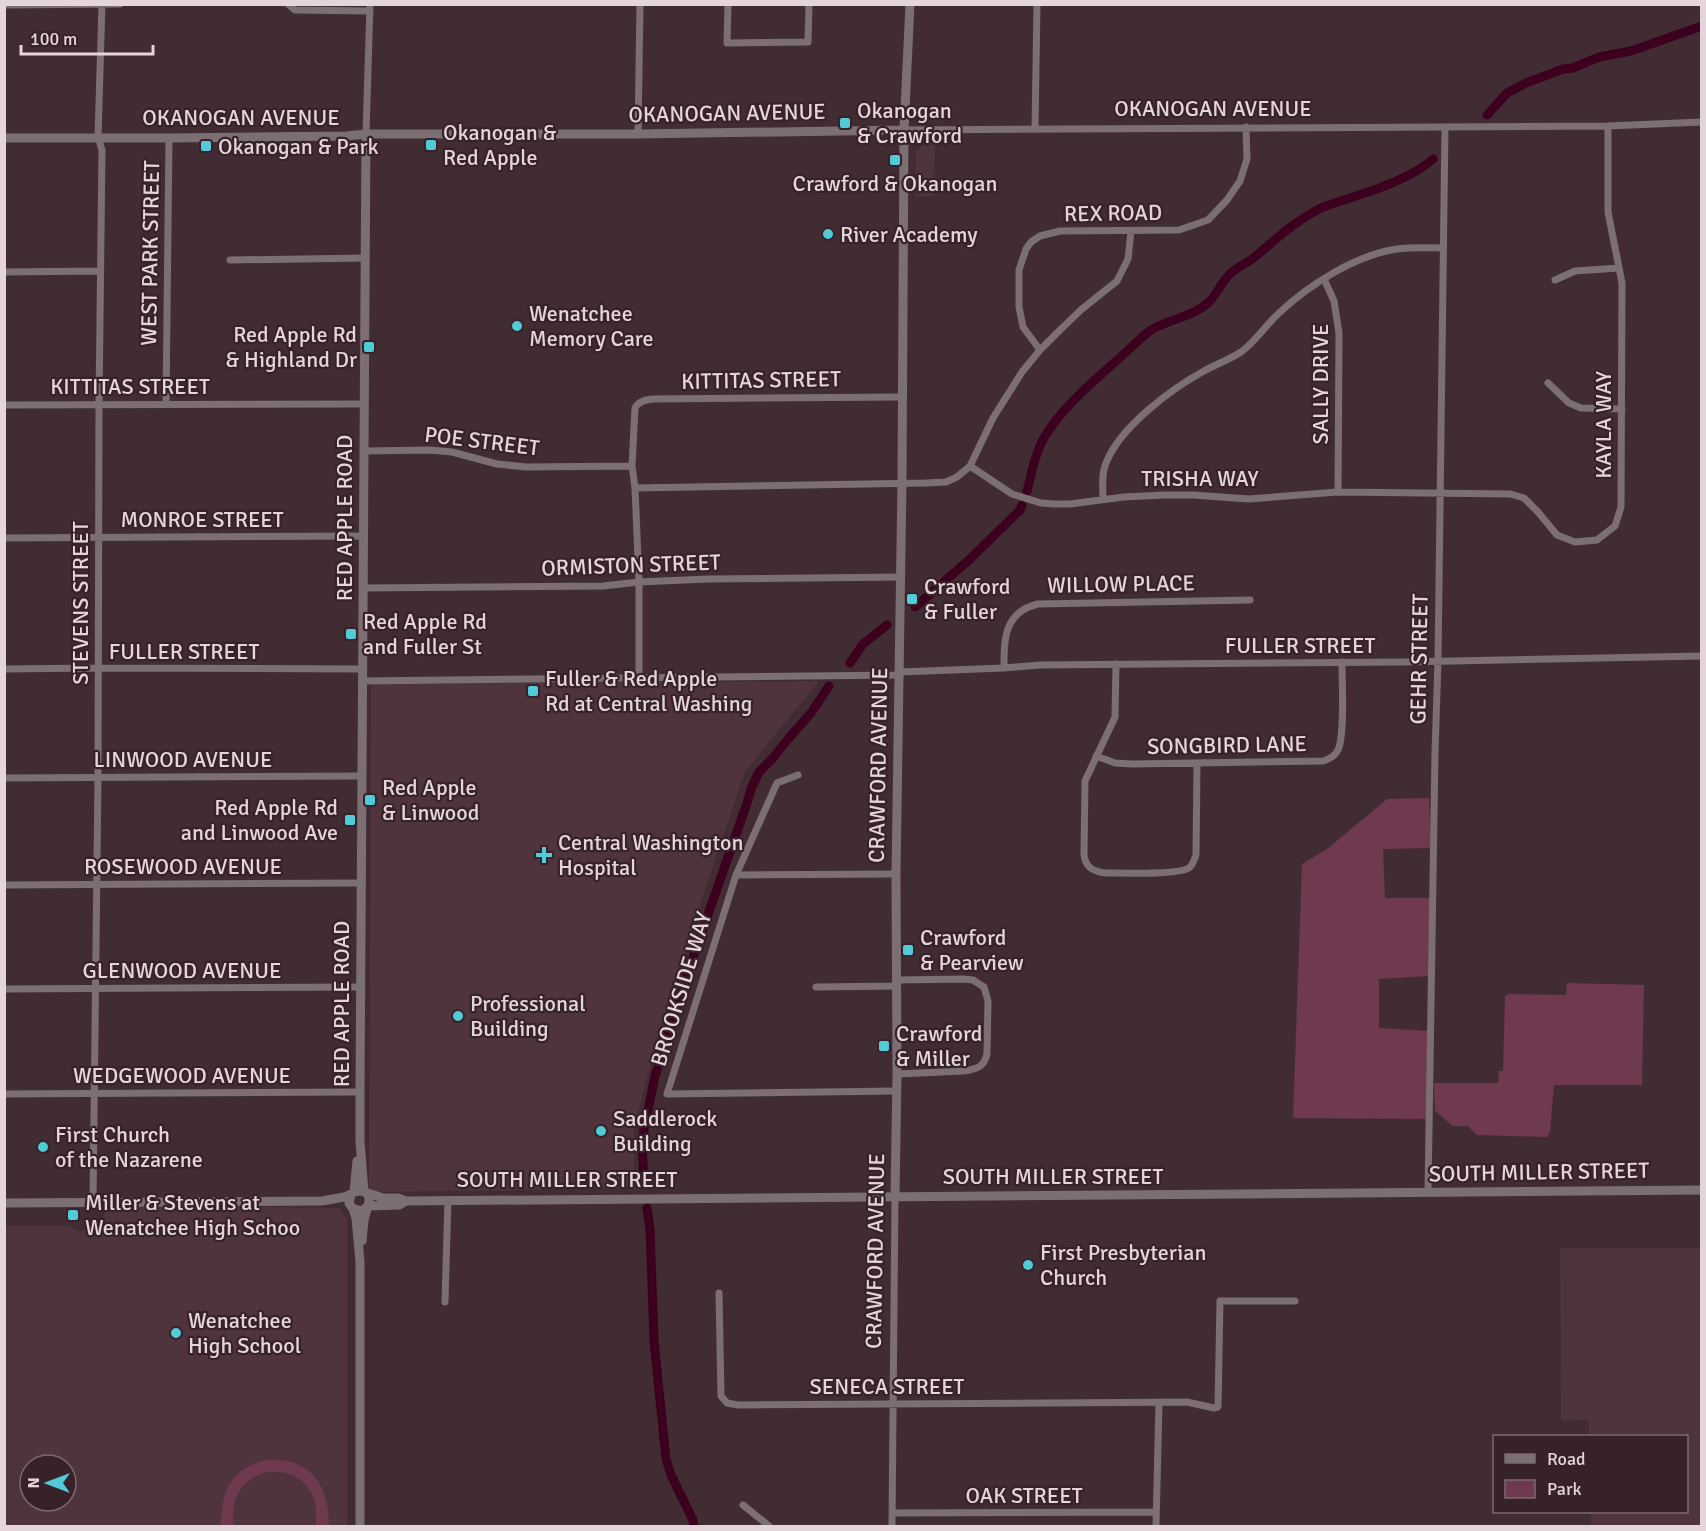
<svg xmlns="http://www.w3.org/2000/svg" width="1706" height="1531" viewBox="0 0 1706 1531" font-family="Signika,sans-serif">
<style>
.built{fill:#4f333d;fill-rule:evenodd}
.green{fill:#6f394f}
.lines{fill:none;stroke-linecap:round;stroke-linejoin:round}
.canal{stroke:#3c001e;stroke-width:9}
.minor{stroke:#7b6f73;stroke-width:7}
.tertiary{stroke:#7b6f73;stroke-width:9}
.poi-dot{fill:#52cbd9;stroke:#37222a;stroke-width:2}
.labels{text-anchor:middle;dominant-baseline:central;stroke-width:4.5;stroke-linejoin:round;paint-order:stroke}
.street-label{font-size:22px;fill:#e4d5da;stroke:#37222a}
.poi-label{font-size:22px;fill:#e4d5da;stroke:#37222a;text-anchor:start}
</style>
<rect width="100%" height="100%" fill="#412c34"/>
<path class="built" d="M935 142 934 196 916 197V151L925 144Z
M819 681 745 772 689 937 657 1038 634 1129V1187L519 1190 377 1192 371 1190 369 1187 371 684Z
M109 1205 340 1208 347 1219V1526H5L4 1226H67L79 1231 90 1229 100 1222ZM30 1465H66V1501H30Z
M1560 1248H1701V1526H1591V1512H1686V1436H1589L1588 1420 1561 1421Z"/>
<path class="green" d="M1429 798 1431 848 1383 849 1385 898H1431L1430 976 1379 979V1028L1429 1031 1427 1119 1293 1118 1302 864 1327 849 1387 799Z
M1567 983 1644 985 1642 1085H1554L1550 1132 1547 1137 1477 1135 1468 1126H1453L1435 1111 1434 1083H1498L1499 1071H1503L1505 996H1507V994L1566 995Z
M266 1460C311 1457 329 1485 329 1526H316C316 1515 317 1504 312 1494 296 1464 253 1465 238 1494 232 1504 233 1515 233 1526H221C221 1492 230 1469 266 1460Z"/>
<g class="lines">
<path class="canal" d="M1487 115 1507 93 1526 83 1563 69 1573 68 1599 57 1631 51 1702 26
M1027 491C1032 472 1035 453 1045 436 1063 406 1098 377 1124 354 1133 346 1141 337 1151 330 1169 319 1192 317 1208 303 1217 295 1221 282 1230 274 1238 266 1248 263 1256 256 1277 238 1297 220 1321 208 1330 204 1338 202 1347 199 1374 190 1412 178 1433 159
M915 607 969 560 1020 510 1022 505
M850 663 863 644 887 625
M644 1182 642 1140 655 1076 683 986 747 803 751 789 759 772 773 758 788 739 811 713 829 686
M647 1208 650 1229 654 1341 666 1459 671 1475 693 1520 694 1526"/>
<path class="minor" d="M288 4 295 10 370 11
M728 4 727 43 808 42 809 4
M4 5 120 4
M1035 129 1037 4
M904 130 1608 126 1702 122
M366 134 370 4
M638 134 640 4
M230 260 365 258
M4 272 100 271
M1324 279 1334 301 1339 333 1338 492
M1555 280 1575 271 1619 268
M1040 350 1023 327 1019 307V270L1026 249 1031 242 1040 236 1060 231 1179 230 1208 220 1227 200 1240 181 1247 159 1246 127
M1548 383 1569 403 1581 408 1622 409
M166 404 169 138
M4 405 364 404
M364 451 430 450 452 452 497 464 526 467 632 466
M970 466 1012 494 1041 503 1054 504H1070L1124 497 1164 495H1193L1249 499 1338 492 1510 494 1524 498 1538 512 1557 535 1575 542 1597 540 1615 526 1621 507 1622 283 1608 212V126
M635 488 926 483 946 482 957 477 970 466 993 418 1022 372 1040 350 1060 330 1082 309 1117 281 1128 259 1131 231
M1103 499C1103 487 1101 474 1106 463 1120 427 1171 389 1204 371 1216 364 1229 360 1241 352 1255 342 1265 326 1279 313 1309 285 1355 255 1397 249 1412 247 1427 248 1443 248
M4 538 363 536
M363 588 603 586 639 582 708 579 901 577
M1116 664 1115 717 1085 781 1084 854C1085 868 1094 872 1106 873 1121 873 1179 875 1189 868 1193 865 1194 860 1196 855L1197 764
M1004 668C1004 639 1004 612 1038 604L1250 600
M4 669 98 668 362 669
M900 672 1004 668 1040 665 1404 662 1702 656
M639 677V582L635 488 632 466 635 408C639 401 645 400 653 399L902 397
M362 681 900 675
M1096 756 1115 763 1132 764 1323 761C1330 759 1335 756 1338 750 1345 736 1342 680 1342 662
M798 775 777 783 736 875 667 1094 897 1091
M4 778 362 776
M736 875 896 874
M4 885 361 883
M897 980 963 979 973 980 984 987 988 1001 987 1054C984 1067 977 1069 964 1071L897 1074
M816 987 897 986
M4 989 360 987
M4 1094 360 1092
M1428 1193 1435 753 1438 661 1445 127
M93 1202 98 777 99 404 102 150 98 137 102 4
M719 1293 721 1396 727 1403 738 1405 1187 1402 1214 1408 1218 1407 1220 1301H1295
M445 1302 448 1200
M743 1505 769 1526
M892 1513 1156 1512
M892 1526 895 1197
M1156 1526 1159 1403"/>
<path class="tertiary" d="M4 138H169L346 136 366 134H638L904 130
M354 1192 357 1161
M364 1192 360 1141V1092L366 134
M365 1192 383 1198H398L406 1201 1702 1190
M895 1197 897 1074 896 874 902 483 904 130 910 4
M4 1203 322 1201 344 1197 353 1193
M368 1206 399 1205 406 1201
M353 1209 356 1218 360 1262V1526
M362 1241C363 1233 363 1224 365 1216 366 1211 369 1206 369 1201 370 1190 358 1189 351 1194L349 1203 353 1209 362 1211 367 1207"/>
</g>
<g class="poi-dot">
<rect x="839" y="117" width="12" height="12" rx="3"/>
<rect x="425" y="139" width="12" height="12" rx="3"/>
<rect x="200" y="140" width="12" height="12" rx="3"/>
<rect x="889" y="154" width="12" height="12" rx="3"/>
<circle cx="828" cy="234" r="6"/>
<circle cx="517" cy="326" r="6"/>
<rect x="363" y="341" width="12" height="12" rx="3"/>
<rect x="906" y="593" width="12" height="12" rx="3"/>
<rect x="345" y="628" width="12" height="12" rx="3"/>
<rect x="527" y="685" width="12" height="12" rx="3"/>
<rect x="364" y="794" width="12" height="12" rx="3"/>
<rect x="344" y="814" width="12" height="12" rx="3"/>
<path d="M541 846h6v6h6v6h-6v6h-6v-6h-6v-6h6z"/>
<rect x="902" y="944" width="12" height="12" rx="3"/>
<circle cx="458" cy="1016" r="6"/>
<rect x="878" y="1040" width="12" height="12" rx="3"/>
<circle cx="601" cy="1131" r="6"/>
<circle cx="43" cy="1147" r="6"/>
<rect x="67" y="1209" width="12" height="12" rx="3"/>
<circle cx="1028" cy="1265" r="6"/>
<circle cx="176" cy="1333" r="6"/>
</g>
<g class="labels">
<g class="street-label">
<text x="1213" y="108">OKANOGAN AVENUE</text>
<text transform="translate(727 113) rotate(-1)">OKANOGAN AVENUE</text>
<text x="241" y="117">OKANOGAN AVENUE</text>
<text transform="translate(1113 213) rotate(-1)">REX ROAD</text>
<text transform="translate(150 253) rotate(-89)">WEST PARK STREET</text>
<text transform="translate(761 380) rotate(-1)">KITTITAS STREET</text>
<text transform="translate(1320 384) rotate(-90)">SALLY DRIVE</text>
<text x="130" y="386">KITTITAS STREET</text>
<text transform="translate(1603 425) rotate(-90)">KAYLA WAY</text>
<text transform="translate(482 441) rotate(7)">POE STREET</text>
<text x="1200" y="478">TRISHA WAY</text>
<text transform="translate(344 518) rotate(-90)">RED APPLE ROAD</text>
<text x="202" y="519">MONROE STREET</text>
<text transform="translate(631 565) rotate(-2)">ORMISTON STREET</text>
<text transform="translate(1121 584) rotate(-1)">WILLOW PLACE</text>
<text transform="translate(80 603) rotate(-90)">STEVENS STREET</text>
<text x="1300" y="645">FULLER STREET</text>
<text x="184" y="651">FULLER STREET</text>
<text transform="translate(1419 659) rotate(-89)">GEHR STREET</text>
<text transform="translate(1227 745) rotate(-1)">SONGBIRD LANE</text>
<text x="183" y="759">LINWOOD AVENUE</text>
<text transform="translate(878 765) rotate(-89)">CRAWFORD AVENUE</text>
<text x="183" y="866">ROSEWOOD AVENUE</text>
<text x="182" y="970">GLENWOOD AVENUE</text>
<text transform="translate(681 989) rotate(-73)">BROOKSIDE WAY</text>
<text transform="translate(341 1004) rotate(-90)">RED APPLE ROAD</text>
<text x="182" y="1075">WEDGEWOOD AVENUE</text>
<text transform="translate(1539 1172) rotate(-1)">SOUTH MILLER STREET</text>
<text x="1053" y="1176">SOUTH MILLER STREET</text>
<text x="567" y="1179">SOUTH MILLER STREET</text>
<text transform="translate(875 1251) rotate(-89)">CRAWFORD AVENUE</text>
<text x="887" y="1386">SENECA STREET</text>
<text x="1024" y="1495">OAK STREET</text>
</g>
<g class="poi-label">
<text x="857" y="110">Okanogan<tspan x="857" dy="25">&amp; Crawford</tspan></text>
<text x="443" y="132">Okanogan &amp;<tspan x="443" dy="25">Red Apple</tspan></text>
<text x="218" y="146">Okanogan &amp; Park</text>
<text x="895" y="183" text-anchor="middle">Crawford &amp; Okanogan</text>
<text x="840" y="234">River Academy</text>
<text x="529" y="313">Wenatchee<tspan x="529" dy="25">Memory Care</tspan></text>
<text x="357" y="334" text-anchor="end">Red Apple Rd<tspan x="357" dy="25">&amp; Highland Dr</tspan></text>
<text x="924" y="586">Crawford<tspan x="924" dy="25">&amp; Fuller</tspan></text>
<text x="363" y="621">Red Apple Rd<tspan x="363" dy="25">and Fuller St</tspan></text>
<text x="545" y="678">Fuller &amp; Red Apple<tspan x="545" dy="25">Rd at Central Washing</tspan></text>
<text x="382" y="787">Red Apple<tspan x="382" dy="25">&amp; Linwood</tspan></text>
<text x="338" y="807" text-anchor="end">Red Apple Rd<tspan x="338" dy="25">and Linwood Ave</tspan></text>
<text x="558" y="842">Central Washington<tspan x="558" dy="25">Hospital</tspan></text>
<text x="920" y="937">Crawford<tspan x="920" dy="25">&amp; Pearview</tspan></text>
<text x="470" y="1003">Professional<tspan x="470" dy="25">Building</tspan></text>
<text x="896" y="1033">Crawford<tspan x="896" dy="25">&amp; Miller</tspan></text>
<text x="613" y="1118">Saddlerock<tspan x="613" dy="25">Building</tspan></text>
<text x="55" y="1134">First Church<tspan x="55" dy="25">of the Nazarene</tspan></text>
<text x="85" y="1202">Miller &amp; Stevens at<tspan x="85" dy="25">Wenatchee High Schoo</tspan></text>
<text x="1040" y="1252">First Presbyterian<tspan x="1040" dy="25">Church</tspan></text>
<text x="188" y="1320">Wenatchee<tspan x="188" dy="25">High School</tspan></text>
</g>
</g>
<rect width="1706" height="1531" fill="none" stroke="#e4d5da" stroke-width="12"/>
<rect x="1493" y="1435" width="195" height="78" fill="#37222a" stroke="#7c6a70" stroke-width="1.5"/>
<rect x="1505" y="1454" width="30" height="9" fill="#7b6f73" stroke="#7c6a70" stroke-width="1.5"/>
<text x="1547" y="1465" font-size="18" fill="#e4d5da">Road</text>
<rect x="1505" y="1480" width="30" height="18" fill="#6f394f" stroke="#7c6a70" stroke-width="1.5"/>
<text x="1547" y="1495" font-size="18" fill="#e4d5da">Park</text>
<g transform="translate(48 1483) rotate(270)"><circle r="28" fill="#37222a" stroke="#7c6a70" stroke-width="1.5"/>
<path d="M0-4.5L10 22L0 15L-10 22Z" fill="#52cbd9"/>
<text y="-9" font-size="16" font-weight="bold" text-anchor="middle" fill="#e4d5da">N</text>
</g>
<path d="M21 45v9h132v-9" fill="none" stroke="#e4d5da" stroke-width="3"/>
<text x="30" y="45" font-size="18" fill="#e4d5da" stroke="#37222a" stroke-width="4.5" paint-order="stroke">100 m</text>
</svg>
